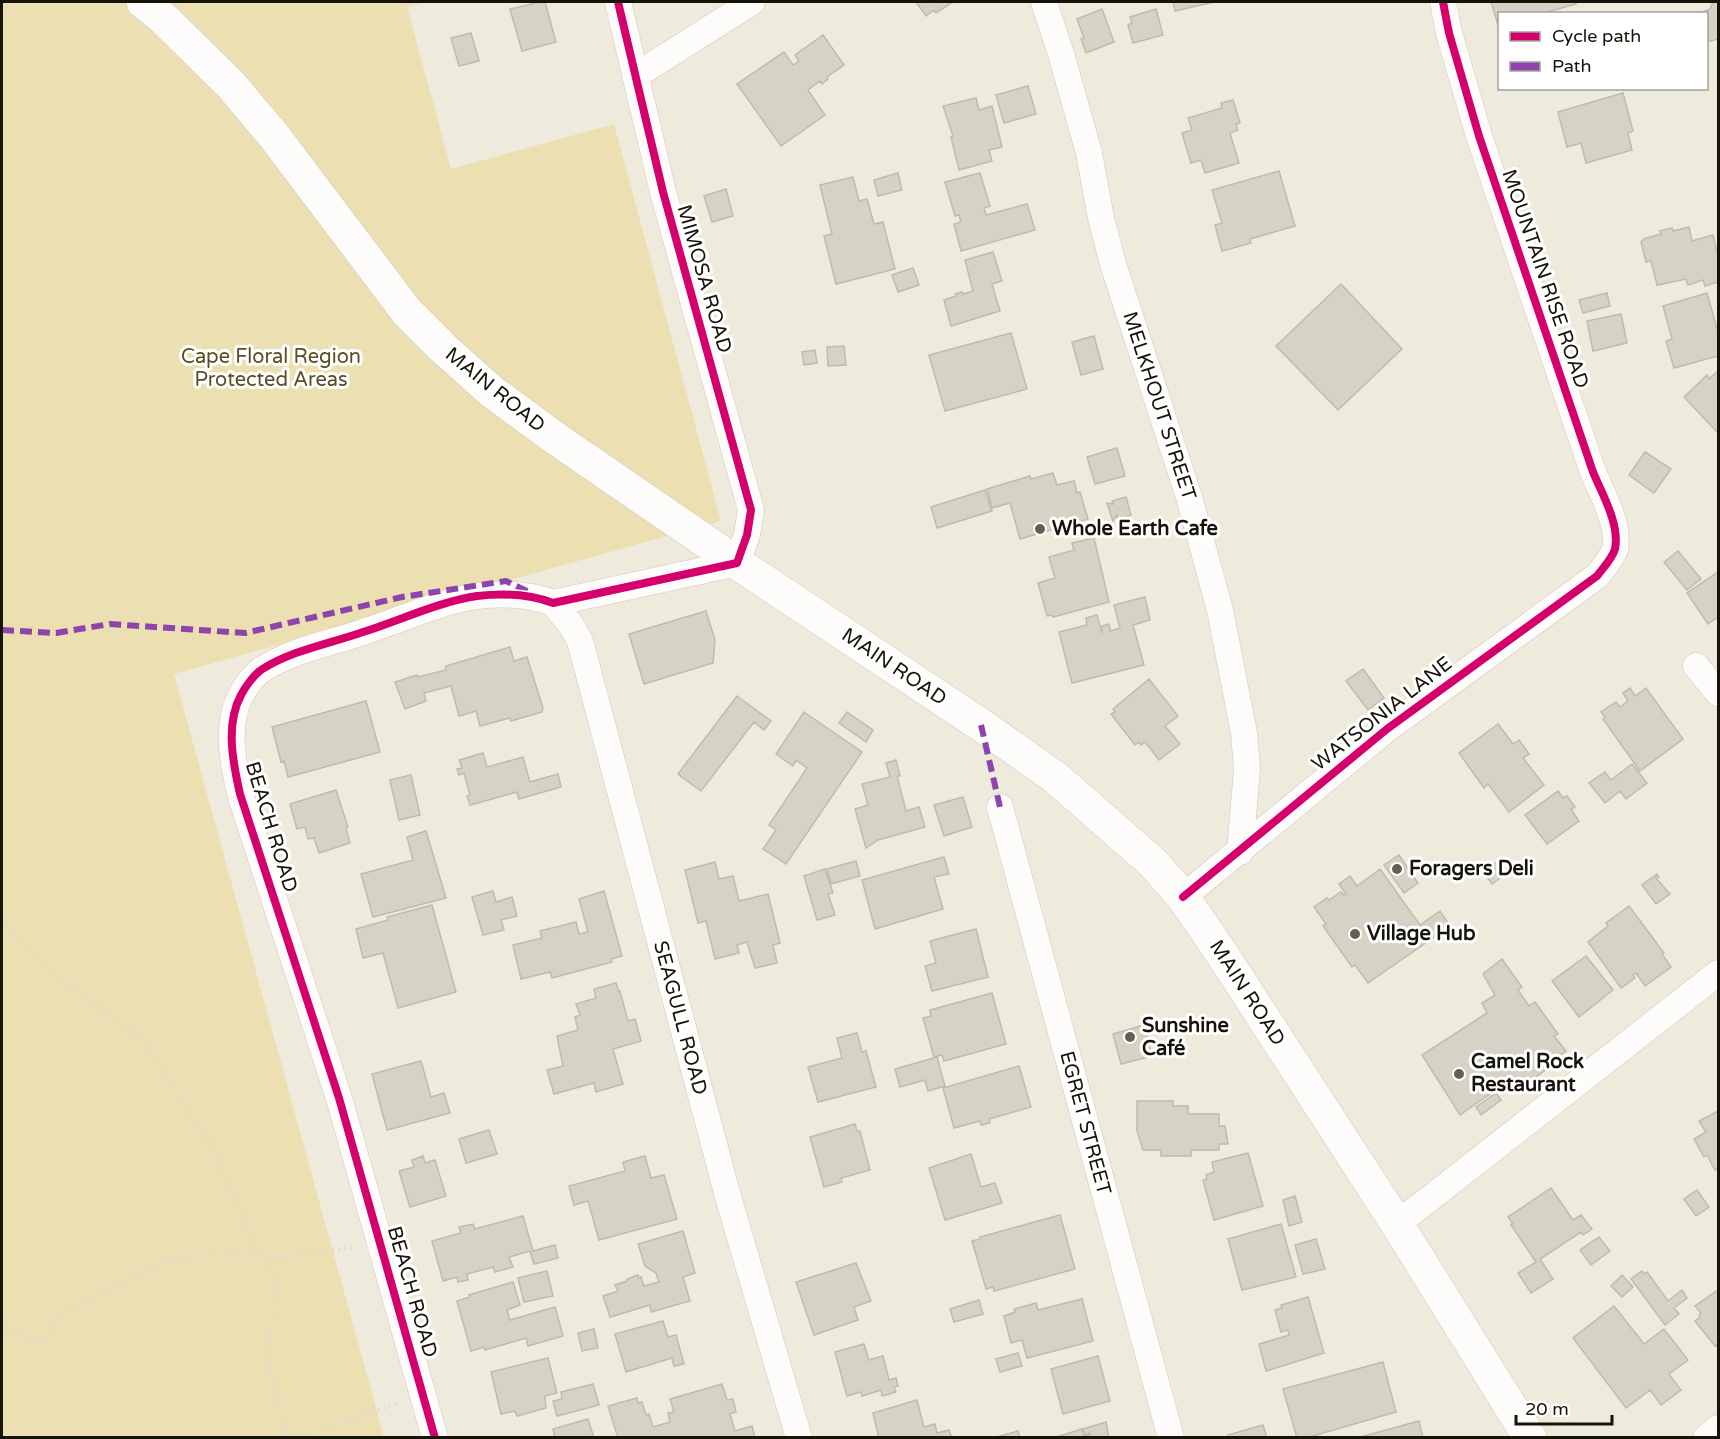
<svg xmlns="http://www.w3.org/2000/svg" width="1720" height="1439" viewBox="0 0 1720 1439" font-family="'Varela Round',sans-serif">
<style>
.green{fill:#ecdfb1}
.building{fill:#d6d3c6;stroke:#bebbaf;stroke-width:1.5}
.lines{fill:none;stroke-linecap:round;stroke-linejoin:round}
.street-casing{stroke:#cbc8bc;stroke-width:27}
.secondary-casing{stroke:#cbc8bc;stroke-width:34}
.path{stroke:#dbdad5;stroke-width:4;stroke-dasharray:1.5 4.5;stroke-linecap:butt}
.street{stroke:#fdfcfa;stroke-width:26}
.secondary{stroke:#fdfcfa;stroke-width:33}
.quiet{stroke:#8e44ad;stroke-width:6;stroke-dasharray:12 6;stroke-linecap:butt}
.cycleway-casing{stroke:#fff;stroke-width:11}
.cycleway{stroke:#d6006c;stroke-width:8}
.poi-dot{fill:#625f53;stroke:#fff;stroke-width:2}
.labels{text-anchor:middle;dominant-baseline:central;stroke-width:6;stroke-linejoin:round;paint-order:stroke}
.street-label{font-size:20px;fill:#161309;stroke:#fff}
.park-label{font-size:20px;fill:#584d23;stroke:#fff}
.poi-label{font-size:20px;font-weight:bold;fill:#161309;stroke:#fff;text-anchor:start}
</style>
<rect width="100%" height="100%" fill="#efebdc"/>
<path class="green" d="M2 2H425L407 7 451 169 614 124 721 521 174 674 384 1437 2 1438Z"/>
<path class="building" d="M540 2H545L556 42 522 51 510 9Z
M916 2H953L936 13 934 10 926 16Z
M1173 2H1214L1175 11Z
M1491 2H1575L1576 4 1540 14H1500V24L1498 25Z
M1713 2H1718V39L1707 42 1706 14H1698L1710 9Z
M1102 9 1114 42 1086 53 1081 39 1084 38 1077 19Z
M1156 9 1163 35 1133 43 1128 25 1132 23 1130 17Z
M471 33 479 61 459 66 451 38Z
M823 35 844 65 827 77 828 79 822 84 820 81 808 90 825 115 781 146 737 84 784 52 793 65 799 61 795 55Z
M1028 86 1036 114 1004 123 996 95Z
M1623 93 1633 131 1628 133 1632 150 1586 163 1581 143 1567 147 1558 112Z
M976 98 979 110 992 106 1002 147 989 150 992 161 959 170 951 137 953 136 943 106Z
M1233 100 1240 123 1236 124 1238 130 1230 133 1239 163 1205 173 1201 160 1191 163 1182 133 1192 130 1188 118 1222 108 1221 103Z
M1279 171 1295 226 1250 239 1251 243 1222 251 1215 225 1222 223 1212 190Z
M898 173 902 190 878 196 874 180Z
M980 173 990 206 984 208 986 215 1027 204 1035 230 961 251 954 224 961 222 959 215 955 216 945 182Z
M853 177 859 201 867 199 874 224 883 222 895 269 836 284 824 236 832 234 820 185Z
M726 189 733 216 712 222 704 196Z
M1689 227 1692 241 1713 235 1718 256V282L1705 286 1703 280 1688 285 1686 279 1657 285 1651 261 1646 262 1641 242 1644 239 1661 234 1660 231 1672 228 1673 231Z
M993 252 1002 281 992 284 1000 311 951 326 944 300 956 296 955 294 962 292 963 294 973 291 965 260Z
M913 268 919 285 898 292 892 275Z
M1341 284 1402 349 1338 410 1276 346Z
M1607 293 1610 306 1583 313 1579 300Z
M1707 293 1718 332V356L1674 368 1666 341 1672 339 1663 306Z
M1621 314 1627 343 1593 351 1587 321Z
M1011 333 1027 389 945 411 929 355Z
M1094 336 1103 369 1081 375 1072 342Z
M844 346 846 365 828 366 827 347Z
M815 350 817 363 804 365 802 352Z
M1718 371V433L1684 397 1707 375 1709 379Z
M1117 448 1125 476 1095 484 1087 457Z
M1645 452 1671 469 1654 493 1629 475Z
M1053 473 1057 485 1074 481 1077 493 1080 492 1088 519 1020 539 1010 503 992 508 987 489 1030 476 1031 479Z
M985 490 992 511 937 528 931 507Z
M1126 497 1131 515 1118 520 1117 515 1113 521 1107 503 1113 504 1112 501Z
M1094 538 1109 602 1053 617 1052 615 1047 616 1038 583 1055 578 1049 557 1074 550 1072 543Z
M1678 551 1701 579 1687 590 1664 562Z
M1718 572V617L1708 624 1687 593Z
M1145 597 1150 620 1133 625 1144 665 1072 683 1059 632 1087 625 1086 618 1097 615 1102 633V626L1109 624 1110 631 1120 628 1114 605Z
M706 611 715 640 713 663 644 684 629 634Z
M510 647 514 661 527 657 543 708 542 712 511 721 510 718 480 726 476 711 459 716 451 686 424 693 426 701 405 709 395 682 417 675 418 677 446 670V666Z
M1363 669 1384 698 1368 710 1346 681Z
M1149 679 1178 716 1165 726 1180 744 1159 760 1145 742 1141 745 1139 742 1135 745 1111 714 1115 712 1113 709Z
M1630 688 1635 696 1646 688 1683 739 1640 771 1603 719 1605 717 1601 712 1616 702 1620 707 1628 701 1623 693Z
M737 696 771 721 764 730 754 722 701 791 678 774Z
M366 701 380 752 288 777 284 761 281 762 272 727Z
M804 712 862 752 786 864 763 849 776 830 769 825 807 768 796 760 793 766 776 754Z
M847 712 873 730 866 742 839 723Z
M1498 724 1513 744 1519 740 1529 754 1523 758 1544 785 1509 812 1488 784 1484 788 1459 753Z
M483 753 487 767 523 757 530 782 558 774 561 787 519 799 517 792 470 805 467 796 470 795 464 773 459 775 457 769 462 768 459 760Z
M896 760 900 776H897L906 811 919 807 925 827 878 840 866 848 855 809 868 805 862 784 890 777 886 763Z
M1632 764 1647 783 1626 799 1620 791 1605 803 1589 783 1605 772 1611 780Z
M411 775 420 815 399 820 390 780Z
M336 790 348 827 346 828 350 843 319 853 314 838 308 839 305 827 297 829 290 804Z
M1558 791 1563 798 1567 796 1575 807 1571 809 1579 821 1547 844 1525 815Z
M963 797 972 827 944 836 934 805Z
M426 831 446 898 373 917 361 874 413 860 407 837Z
M1399 855 1418 883 1404 893 1384 865Z
M944 857 949 874 934 877 943 909 875 929 862 880Z
M856 861 860 876 831 884 827 869Z
M715 862 719 879 733 876 739 901 768 894 780 943 773 945 777 963 755 968 747 942 737 945 739 953 715 959 706 921 698 923 685 870Z
M1495 863 1504 875 1492 884 1483 872Z
M825 869 833 893 828 894 835 915 817 920 804 876Z
M1380 869 1420 925 1440 911 1450 926 1368 983 1355 965 1352 967 1323 926 1326 924 1314 907 1327 898 1329 900 1341 892 1344 895 1346 894 1339 884 1350 876 1357 886Z
M1657 874 1659 877 1656 878 1670 894 1656 904 1642 885Z
M493 891 496 902 512 897 517 916 501 920 504 930 483 935 472 897Z
M604 891 622 956 611 959 612 962 552 978 550 972 521 979 513 945 542 938 540 931 576 922 579 934 588 932 579 899Z
M432 905 456 992 398 1008 383 953 363 958 356 929 388 920 387 917Z
M1629 906 1664 953 1662 954 1671 967 1645 986 1636 973 1633 975 1635 978 1621 988 1588 942 1608 926 1606 923Z
M976 929 988 977 932 991 925 966 936 963 930 941Z
M1586 956 1613 990 1579 1017 1552 981Z
M1502 959 1522 987 1518 990 1529 1006 1535 1002 1558 1034 1554 1036 1566 1051 1552 1061 1554 1064 1517 1090 1510 1080 1460 1115 1422 1055 1487 1013 1482 1003 1495 995 1483 974Z
M616 983 619 992 620 991 628 1021 635 1019 641 1041 613 1049 623 1084 596 1092 594 1083 554 1094 547 1070 563 1066 557 1036 578 1030 575 1017 580 1015 576 1004 596 998 594 989Z
M992 993 1006 1044 944 1061 942 1055 934 1057 923 1018 931 1016 930 1010Z
M1144 1025 1152 1056 1121 1064 1113 1034Z
M857 1033 862 1052 866 1051 876 1087 818 1102 808 1067 842 1058 837 1038Z
M937 1057 945 1086 928 1091 925 1080 900 1087 895 1069Z
M421 1061 431 1097 444 1093 450 1113 387 1130 372 1074Z
M1019 1066 1031 1107 989 1119 990 1123 981 1125 980 1121 954 1128 943 1088Z
M1496 1093 1501 1100 1481 1115 1476 1107Z
M1137 1101H1173V1106H1188V1114H1219V1126H1225L1228 1144H1219V1150H1191V1156H1161V1150H1143L1137 1131Z
M1718 1111V1168L1715 1170 1707 1155 1704 1157 1694 1139 1706 1132 1699 1121Z
M855 1124 857 1131H860L870 1170 841 1178 842 1182 824 1187 810 1137Z
M489 1130 497 1154 466 1163 459 1139Z
M1248 1153 1263 1206 1214 1220 1203 1180 1207 1179 1206 1175 1214 1172 1212 1162Z
M971 1154 981 1187 995 1183 1002 1203 945 1220 929 1168Z
M423 1156 425 1163 435 1160 446 1196 410 1207 399 1171 414 1167 412 1160Z
M645 1156 651 1178 664 1175 677 1219 599 1240 588 1201 574 1205 569 1186 625 1171 623 1162Z
M1551 1188 1573 1220 1581 1215 1592 1229 1583 1235 1581 1232 1540 1259 1553 1279 1531 1293 1518 1273 1536 1262 1511 1225 1513 1224 1508 1217Z
M1697 1190 1709 1207 1696 1216 1684 1199Z
M1295 1196 1302 1222 1289 1226 1283 1200Z
M1060 1215 1075 1269 994 1291 993 1287 986 1289 972 1241 980 1239V1237Z
M523 1216 533 1251 555 1245 558 1258 534 1264 530 1251 509 1257 513 1267 495 1272 493 1267 467 1274 468 1280 458 1282 457 1277 443 1281 432 1241 461 1233 459 1227 473 1224 475 1229Z
M1281 1224 1296 1277 1242 1290 1228 1239Z
M683 1231 695 1273 683 1277 690 1301 651 1312 650 1305 610 1317 603 1296 618 1291 615 1285 627 1281V1279L638 1275 639 1278 641 1277 644 1286 659 1282 656 1273 645 1266 638 1244Z
M1599 1237 1610 1251 1591 1265 1580 1250Z
M1316 1239 1325 1269 1303 1274 1295 1245Z
M856 1263 871 1301 854 1307 858 1320 814 1335 796 1282Z
M547 1271 553 1296 524 1302 518 1278Z
M1642 1271 1644 1274 1647 1272 1668 1301 1682 1290 1687 1298 1674 1308 1679 1314 1665 1325 1631 1279Z
M1622 1275 1633 1287 1622 1297 1611 1286Z
M513 1282 520 1305 507 1310 510 1320 555 1307 563 1336 528 1346 526 1338 485 1350 484 1347 471 1351 457 1301 470 1297 469 1295Z
M1718 1290V1348L1716 1345 1715 1346 1695 1321 1700 1317 1699 1315 1701 1313 1695 1306Z
M1308 1297 1324 1353 1266 1371 1259 1344 1289 1335 1288 1330 1281 1332 1275 1310 1282 1308 1281 1305Z
M1082 1299 1093 1341 1027 1358 1022 1340 1011 1343 1004 1316 1015 1312 1014 1309 1036 1303 1038 1310Z
M979 1300 983 1314 954 1322 950 1309Z
M1614 1306 1644 1344 1664 1329 1688 1360 1669 1374 1681 1390 1661 1405 1650 1390 1626 1408 1573 1338Z
M663 1321 668 1337 676 1335 684 1364 674 1366 672 1358 626 1372 615 1334Z
M594 1329 598 1348 582 1351 578 1333Z
M864 1344 869 1360 883 1356 889 1380 896 1378 898 1386 894 1387 896 1392 882 1396 881 1390 862 1396 861 1392 847 1396 835 1352Z
M1018 1353 1022 1366 1000 1372 996 1359Z
M1098 1356 1110 1401 1063 1414 1051 1369Z
M548 1358 557 1393 545 1396 546 1408 517 1416 515 1411 501 1414 491 1372Z
M1383 1362 1396 1412 1306 1438H1297L1283 1389Z
M593 1384 599 1405 557 1416 553 1401 562 1399 561 1392Z
M722 1384 727 1400 733 1399 736 1412 730 1414 735 1431 752 1426 755 1438H618L608 1406 637 1398 638 1403 642 1402 646 1415 649 1414 653 1427 670 1422 668 1413 674 1412 670 1399Z
M917 1400 924 1427 935 1424 937 1433 949 1430 952 1438H879L873 1413Z
M588 1419 594 1438H555L553 1429Z
M1419 1421 1423 1438H1357Z
M1106 1422 1109 1438H1053L1082 1429 1084 1436 1090 1435V1433L1085 1435 1083 1429Z
M1263 1425 1267 1438H1228V1435Z
M1018 1431 1020 1438H993Z"/>
<g class="lines">
<defs>
<path id="street" d="M1044 2 1061 54 1089 153 1101 218 1113 264 1189 497 1220 610 1244 733 1247 769 1240 852
M635 76 752 2
M553 603 571 625 580 641 727 1193 799 1438
M1696 666 1718 693
M1000 807 1171 1438
M1183 897 1387 729 1597 576C1603 568 1612 559 1615 549 1620 524 1602 494 1593 472L1479 136 1449 33 1443 2
M1397 1224 1718 973
M435 1438 339 1098 240 794C233 763 225 725 241 695 245 687 254 675 261 670 292 650 329 644 363 632 401 620 438 602 477 596 503 593 529 594 553 603L737 563 747 535 751 510 663 192 618 2
M1706 1438 1718 1428"/>
<path id="secondary" d="M143 2 164 19 231 85 274 136 407 312 443 348 491 391 555 438 737 563 981 725 1056 778 1153 863 1183 897 1224 957 1397 1224 1530 1438"/>
</defs>
<use href="#street" class="street-casing"/>
<use href="#secondary" class="secondary-casing"/>
<path class="path" d="M2 922 49 970 143 1040 214 1150 248 1230 276 1279 268 1361 286 1438
M2 1324 13 1332 45 1343 61 1314 170 1259 230 1254 289 1257 353 1248
M268 1438 321 1430 397 1403"/>
<use href="#street" class="street"/>
<use href="#secondary" class="secondary"/>
<path class="quiet" d="M2 630 56 633 110 624 245 633 402 597 506 581 529 592
M981 725 1000 807"/>
<defs>
<path id="cycleway" d="M1183 897 1387 729 1597 576C1603 568 1612 559 1615 549 1620 524 1602 494 1593 472L1479 136 1449 33 1443 2
M435 1438 339 1098 240 794C233 763 225 725 241 695 245 687 254 675 261 670 292 650 329 644 363 632 401 620 438 602 477 596 503 593 529 594 553 603L737 563 747 535 751 510 663 192 618 2"/>
</defs>
<use href="#cycleway" class="cycleway-casing"/>
<use href="#cycleway" class="cycleway"/>
</g>
<g class="poi-dot">
<circle cx="1040" cy="529" r="6"/>
<circle cx="1397" cy="869" r="6"/>
<circle cx="1355" cy="934" r="6"/>
<circle cx="1130" cy="1037" r="6"/>
<circle cx="1459" cy="1074" r="6"/>
</g>
<g class="labels">
<g class="street-label">
<text transform="translate(704 279) rotate(74)">MIMOSA ROAD</text>
<text transform="translate(1545 279) rotate(71)">MOUNTAIN RISE ROAD</text>
<text transform="translate(495 390) rotate(39)">MAIN ROAD</text>
<text transform="translate(1159 406) rotate(72)">MELKHOUT STREET</text>
<text transform="translate(894 667) rotate(34)">MAIN ROAD</text>
<text transform="translate(1382 714) rotate(-38)">WATSONIA LANE</text>
<text transform="translate(271 827) rotate(73)">BEACH ROAD</text>
<text transform="translate(1247 993) rotate(57)">MAIN ROAD</text>
<text transform="translate(680 1018) rotate(75)">SEAGULL ROAD</text>
<text transform="translate(1085 1123) rotate(75)">EGRET STREET</text>
<text transform="translate(412 1292) rotate(74)">BEACH ROAD</text>
</g>
<g class="park-label">
<text x="271" y="357">Cape Floral Region<tspan x="271" dy="23">Protected Areas</tspan></text>
</g>
<g class="poi-label">
<text x="1052" y="529">Whole Earth Cafe</text>
<text x="1409" y="869">Foragers Deli</text>
<text x="1367" y="934">Village Hub</text>
<text x="1142" y="1026">Sunshine<tspan x="1142" dy="23">Café</tspan></text>
<text x="1471" y="1062">Camel Rock<tspan x="1471" dy="23">Restaurant</tspan></text>
</g>
</g>
<rect width="1720" height="1439" fill="none" stroke="#161309" stroke-width="6"/>
<rect x="1498" y="12" width="210" height="78" fill="#ffffff" stroke="#a2a19d" stroke-width="1.5"/>
<rect x="1510" y="32" width="30" height="9" fill="#d6006c" stroke="#a2a19d" stroke-width="1.5"/>
<text x="1552" y="42" font-size="18" fill="#161309">Cycle path</text>
<rect x="1510" y="62" width="30" height="9" fill="#8e44ad" stroke="#a2a19d" stroke-width="1.5"/>
<text x="1552" y="72" font-size="18" fill="#161309">Path</text>
<path d="M1516 1415v9h96v-9" fill="none" stroke="#161309" stroke-width="3"/>
<text x="1525" y="1415" font-size="18" fill="#161309" stroke="#ffffff" stroke-width="4.5" paint-order="stroke">20 m</text>
</svg>
